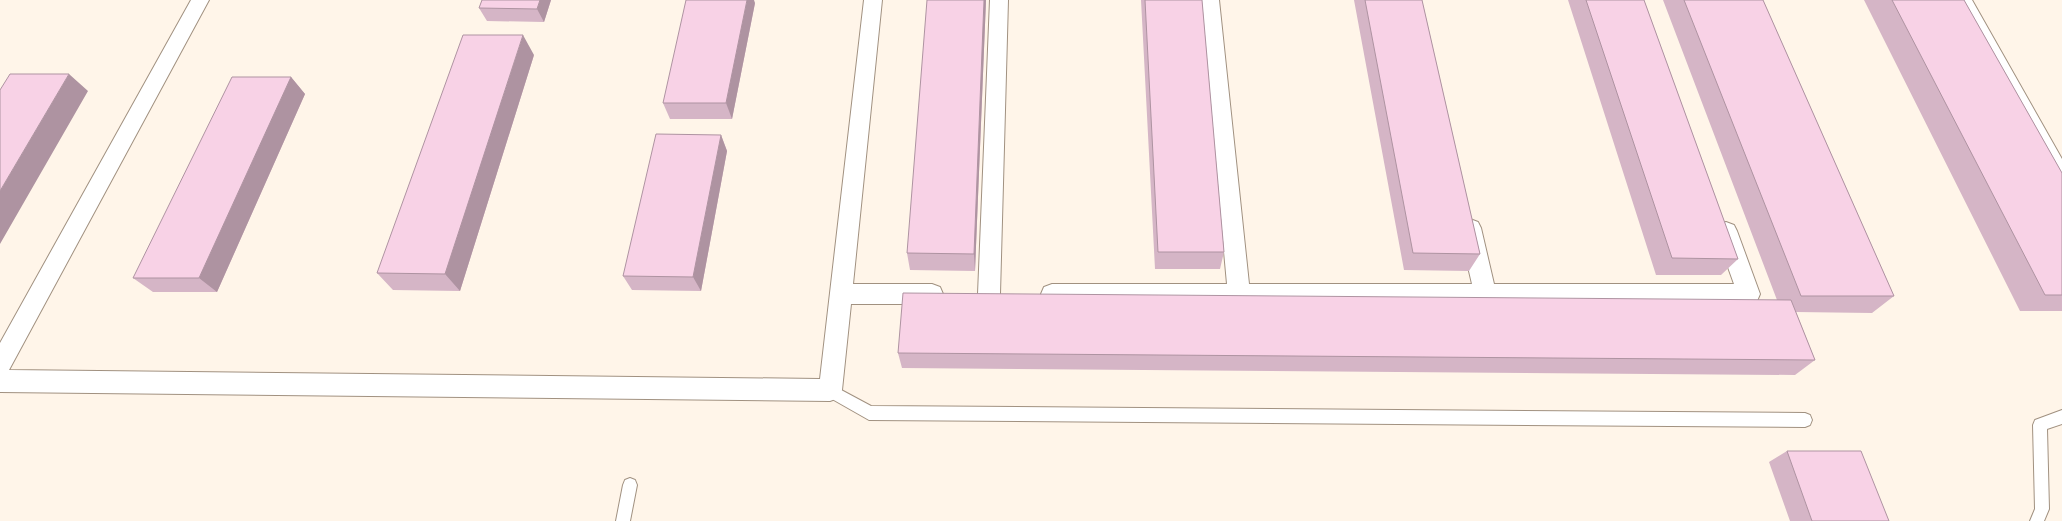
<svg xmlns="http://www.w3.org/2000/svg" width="2062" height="521" viewBox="0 0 2062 521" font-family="Barlow,sans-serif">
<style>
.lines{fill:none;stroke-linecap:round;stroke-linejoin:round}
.lane-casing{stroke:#a19180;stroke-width:2}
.street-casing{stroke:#a19180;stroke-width:2}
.lane{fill:#fff;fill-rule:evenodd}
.street{fill:#fff;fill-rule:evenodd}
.wall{fill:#d5b5c6}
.shaded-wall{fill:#ae93a1}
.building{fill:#f8d2e6;stroke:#ae93a1}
</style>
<rect width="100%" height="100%" fill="#fff5e9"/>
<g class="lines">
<defs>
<path id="lane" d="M1960 0H1972L2062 159V175L2058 174Z
M830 384 871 406 1805 413 1810 415 1812 420 1810 425 1805 427 869 420 825 395 823 390 825 385Z
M2062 410V424L2047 429 2049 509 2044 521H2030L2035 509 2033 425 2035 420Z
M630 478 635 480 637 485 630 521H616L623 485 625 480Z"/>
<path id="street" d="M191 0H209L9 370 820 379 864 0H882L853 284H932L940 287 943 294 940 301 932 304H851L842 390 838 398 830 401 0 392V343Z
M990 0H1008L1000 294 997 301 989 304 981 301 978 294Z
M1201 0H1219L1249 284H1472L1459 228 1462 222 1470 219 1478 222 1481 228 1494 284H1734L1715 231 1718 225 1726 222 1734 225 1737 231 1760 294 1757 301 1749 304H1052L1044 301 1041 294 1044 287 1052 284H1227Z"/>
</defs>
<use href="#lane" class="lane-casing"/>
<use href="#street" class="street-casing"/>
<use href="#lane" class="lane"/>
<use href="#street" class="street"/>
</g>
<path class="wall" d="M482 0H551L544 22 487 21 479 8Z
M986 0 975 271 910 270 907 253Z
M1141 0H1202L1224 252 1220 269H1155Z
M1354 0H1422L1480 254 1469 271 1404 270Z
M1568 0H1644L1738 259 1721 275H1656Z
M1663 0H1763L1894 296 1872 313 1796 312 1815 360 1795 375 902 368 898 353 1777 300Z
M1864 0H1964L2062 173V311H2020Z
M755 3 732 119H670L663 103Z
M534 55 460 291 393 290 377 273Z
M291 77 305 94 217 292H153L133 278Z
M721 135 727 151 701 291 632 290 623 276Z
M1787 451 1889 521H1790L1769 462Z"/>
<path class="shaded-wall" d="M540 0H551L544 22 537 9Z
M747 0H754L755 3 732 119 726 103Z
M984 0H986L975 271 974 254Z
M523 35 534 55 460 291 445 274Z
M69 74 88 91 0 244V191Z
M291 77 305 94 217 292 199 278Z
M721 135 727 151 701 291 693 277Z"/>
<path class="building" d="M482 0H540L537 9 479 8Z
M686 0H747L726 103H663Z
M927 0H984L974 254 907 253Z
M1145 0H1202L1224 252H1158Z
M1365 0H1422L1480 254 1413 253Z
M1586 0H1644L1738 259 1672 258Z
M1684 0H1763L1894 296H1801Z
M1892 0H1964L2062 173V295H2045Z
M463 35H523L445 274 377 273Z
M10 74H69L0 191V90Z
M232 77H291L199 278H133Z
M656 134 721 135 693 277 623 276Z
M903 293 1791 300 1815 360 898 353Z
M1787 451H1861L1889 521H1812Z"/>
</svg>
